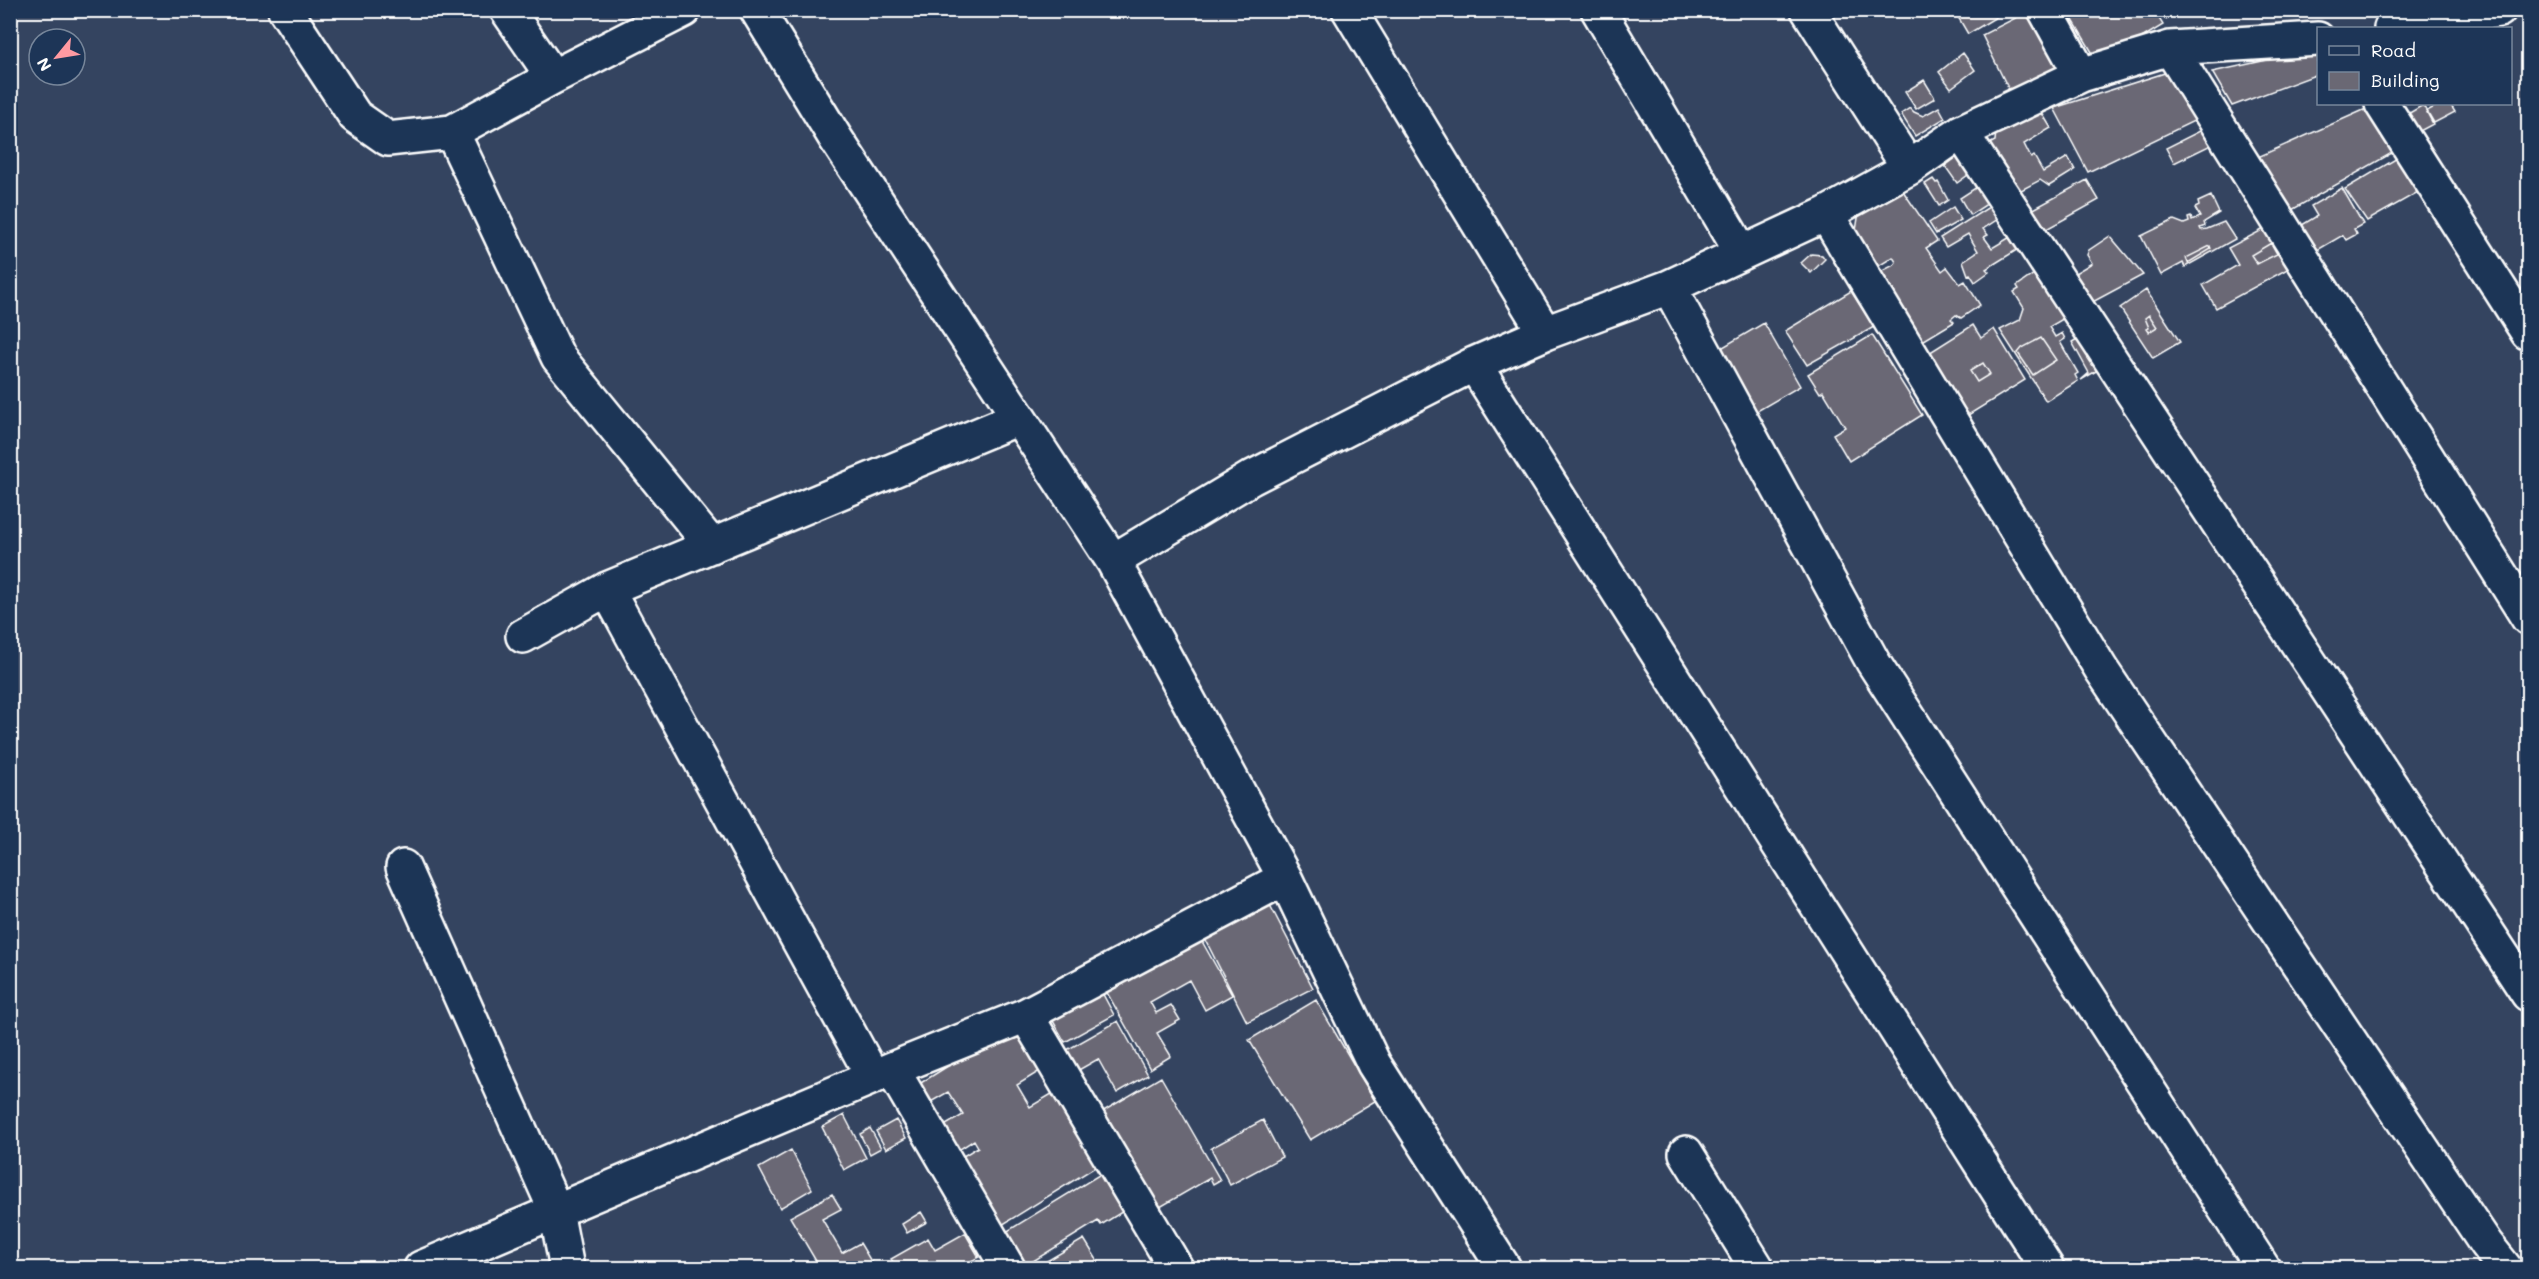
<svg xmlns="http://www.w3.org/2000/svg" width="2539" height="1279" viewBox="0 0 2539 1279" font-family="Mali,sans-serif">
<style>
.building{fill:#6a6874;stroke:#fff;stroke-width:1.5;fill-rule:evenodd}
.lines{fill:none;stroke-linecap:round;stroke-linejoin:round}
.minor-casing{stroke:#fff;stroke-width:38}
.minor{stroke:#1d3557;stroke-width:33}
</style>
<rect width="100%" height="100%" fill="#344460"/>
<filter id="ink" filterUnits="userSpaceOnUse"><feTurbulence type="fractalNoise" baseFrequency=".0167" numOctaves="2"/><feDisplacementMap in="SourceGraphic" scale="12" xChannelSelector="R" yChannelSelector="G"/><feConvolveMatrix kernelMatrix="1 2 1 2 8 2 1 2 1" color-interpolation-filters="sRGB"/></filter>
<g filter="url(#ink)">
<path class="building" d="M1954 10H2008L1968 34Z
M2067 10H2154L2163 25 2099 64Z
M2161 10H2180L2166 19Z
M2029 11 2057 68 2010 92 1982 35Z
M2318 49V74L2232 106 2212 72Z
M1963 53 1975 70 1951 88 1939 72Z
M2168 72 2198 119 2088 172 2054 108Z
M1924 80 1935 98 1916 109 1905 92Z
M2440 104H2450L2455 112 2434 123 2427 111Z
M2423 105 2433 124 2418 132 2406 115Z
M1939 107 1945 118 1915 136 1901 114 1910 108 1914 112 1923 116Z
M2366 109 2392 153 2283 215 2251 160Z
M2042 113 2051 128 2024 144 2031 158 2034 156 2043 172 2068 157 2075 170 2049 186 2040 180 2010 196 1983 147 1995 141 1996 131 1998 133 2003 126Z
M2202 130 2211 145 2174 163 2166 148Z
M1960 155 1972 172 1957 183 1945 166Z
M2399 157 2420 191 2367 221 2345 189Z
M1933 179 1936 183 1938 182 1948 200 1939 206 1925 184Z
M2087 180 2099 200 2041 232 2028 212Z
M1980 185 1990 202 1970 215 1960 198Z
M1901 188 1937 241 1926 248 1942 271 1947 267 1960 284 1965 281 1980 305 1961 318 1956 315 1951 319 1954 322 1916 345 1880 272 1894 265 1896 262 1893 257 1869 272 1854 243 1859 212Z
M2342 188 2363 224 2354 229 2357 234 2346 240 2343 235 2309 255 2297 228 2317 216 2311 206Z
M2211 196 2219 213 2204 222 2205 226 2200 228 2201 230 2207 229 2224 222 2235 239 2185 267 2183 263 2161 275 2141 236 2174 220 2184 224 2189 222 2188 218 2191 217 2192 221 2200 217 2195 208 2199 206 2198 202ZM2210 246 2211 249 2188 263 2186 258Z
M1992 205 2001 217 1983 229 1988 235 1984 237 1992 248 2012 236 2020 248 1986 269 1989 272 1975 282 1970 274 1968 275 1963 261 1978 251 1968 234 1946 247 1940 238Z
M1953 207 1961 220 1936 234 1929 223Z
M2266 228 2293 266 2216 308 2203 285 2238 265 2228 248ZM2271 243 2277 254 2257 264 2251 255Z
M2110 236 2143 275 2087 305 2070 276 2092 263 2087 255 2089 250Z
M2271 243 2277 254 2257 264 2251 255Z
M2210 246 2211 249 2188 263 2186 258Z
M1811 254 1822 255 1825 259 1811 273 1801 263Z
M2041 269 2103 367 2081 380 2089 373 2072 342 2079 338 2066 317 2049 327 2055 337 2062 333 2065 339 2060 342 2078 373 2075 375 2078 381 2046 401 2000 330 2020 320 2024 308 2014 292 2019 289 2017 286ZM2041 338 2056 360 2033 375 2018 353 2022 348Z
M2146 290 2180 342 2153 358 2120 308ZM2149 315 2157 327 2149 332 2147 329 2149 328 2145 318Z
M1851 291 1874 327 1807 365 1785 331Z
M2149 315 2157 327 2149 332 2147 329 2149 328 2145 318Z
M1764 323 1800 386 1747 417 1711 354Z
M1973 325 1981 338 1994 329 2025 380 1965 417 1924 356ZM1983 363 1990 374 1977 382 1970 371Z
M1872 335 1922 415 1849 461 1833 434 1845 427 1823 391 1820 393 1808 374Z
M2041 338 2056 360 2033 375 2018 353 2022 348Z
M1983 363 1990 374 1977 382 1970 371Z
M1270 905 1313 988 1247 1022 1205 939Z
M1199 936 1232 995 1205 1010 1189 980 1150 1002 1156 1013 1171 1005 1180 1020 1157 1033 1171 1056 1150 1069 1105 989Z
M1098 985 1114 1015 1065 1042 1048 1012Z
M1316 1000 1375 1101 1310 1140 1249 1040Z
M1025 1018 1053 1063 1017 1085 1030 1107 1060 1089 1105 1161 997 1228 955 1161 978 1147 974 1140 954 1153 939 1129 963 1115 948 1092 922 1107 911 1089Z
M1118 1021 1148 1075 1117 1093 1098 1059 1077 1071 1065 1051Z
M1161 1077 1220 1180 1213 1184 1210 1178 1155 1210 1100 1113Z
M844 1115 866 1158 844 1170 822 1127Z
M896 1120 906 1138 886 1149 876 1131Z
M1263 1120 1282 1157 1230 1185 1211 1148Z
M870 1128 881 1148 870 1154 860 1134Z
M791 1150 812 1189 780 1208 759 1168Z
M1107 1170 1130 1207 1101 1225 1098 1221 1022 1268 1001 1235Z
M832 1194 841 1209 822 1219 842 1253 860 1243 875 1268H820L790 1217Z
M921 1212 927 1222 907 1233 902 1224Z
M965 1233 979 1257 958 1268H897L891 1259 928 1238 935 1250Z
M1084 1239 1102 1268H1035Z"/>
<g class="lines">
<defs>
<path id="minor" d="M285 10 355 116 388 139 452 132 553 77 684 10
M507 10 553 77
M757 10 836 139 1113 561 1285 878 1374 1064 1504 1268
M1349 10 1545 333
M1598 10 1742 253
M1808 10 1909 168
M2045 10 2081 75
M2391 28 2499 10
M2170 48 2528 618
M2382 104 2528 333
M452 132 558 357 712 546
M1961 132 2528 994
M1826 214 2101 669 2486 1244 2505 1268
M1669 287 1873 662 2263 1268
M1474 364 2047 1268
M1113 561 1251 478 1474 364 1545 333 1669 287 1826 214 1909 168 1961 132 2081 75 2170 48 2318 39
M607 589 873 1077
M523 636 607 589 1019 418
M403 867 556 1211 567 1268
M1026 1015 1176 1268
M892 1069 1008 1268
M1686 1153 1757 1268
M421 1268 892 1069 1026 1015 1285 878"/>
</defs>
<use href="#minor" class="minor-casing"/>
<use href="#minor" class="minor"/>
</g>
</g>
<rect width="2539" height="1279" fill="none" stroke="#1d3557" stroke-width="36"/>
<rect x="18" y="18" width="2503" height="1243" fill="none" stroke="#fff" stroke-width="2" filter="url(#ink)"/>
<rect x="2317" y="27" width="195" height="78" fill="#1d3557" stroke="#77869a" stroke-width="1.5"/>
<rect x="2329" y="46" width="30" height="9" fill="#1d3557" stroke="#77869a" stroke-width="1.5"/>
<text x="2371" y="57" font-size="18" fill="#ffffff">Road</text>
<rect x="2329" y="72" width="30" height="18" fill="#6a6874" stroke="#77869a" stroke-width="1.5"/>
<text x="2371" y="87" font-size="18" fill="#ffffff">Building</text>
<g transform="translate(57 57) rotate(240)"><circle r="28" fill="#1d3557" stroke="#77869a" stroke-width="1.5"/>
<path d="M0-4.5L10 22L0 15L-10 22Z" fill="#ff9aa2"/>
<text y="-9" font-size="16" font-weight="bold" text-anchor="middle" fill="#ffffff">N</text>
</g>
</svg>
